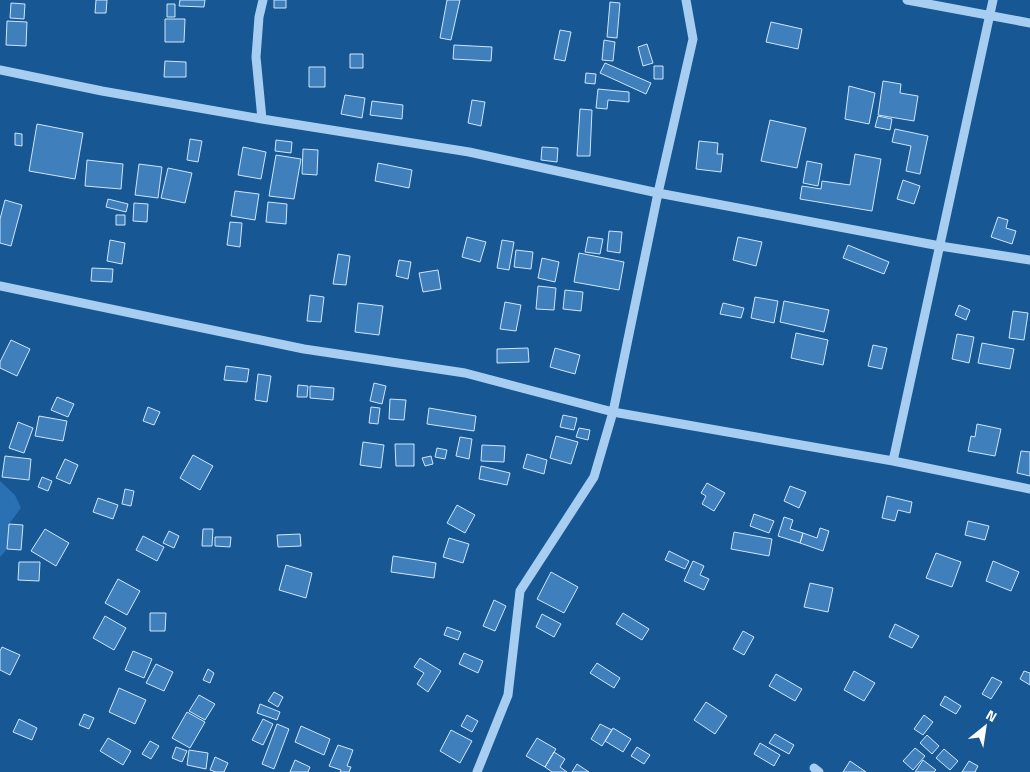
<svg xmlns="http://www.w3.org/2000/svg" width="1030" height="772" viewBox="0 0 1030 772" font-family="'Titillium Web',sans-serif">
<style>
.green{fill:#2a71b3}
.building{fill:#3f80bc;stroke:#cee6fc}
.lines{fill:none;stroke-linecap:round;stroke-linejoin:round}
.minor{stroke:#a7cef1;stroke-width:9}
</style>
<rect width="100%" height="100%" fill="#165794"/>
<path class="green" d="M0 481 15 495 21 508 9 524 7 549 0 557Z"/>
<path class="building" d="M96 0H107L106 13H95Z
M180 0H205L204 7 179 6Z
M274 0H286V8H274Z
M447 0H460L451 40 440 38Z
M610 2 620 3 617 38 607 37Z
M11 3 25 4 24 19 10 18Z
M167 4H175V17H167Z
M165 19H185L184 42H165Z
M7 21 27 22 26 46 6 45Z
M771 22 802 29 798 49 766 42Z
M560 30 571 32 565 61 554 59Z
M604 40 615 42 613 61 602 60Z
M647 44 653 63 643 66 638 47Z
M454 45 492 47 491 61 453 59Z
M350 54H363V68H350Z
M165 61 186 62V77H164Z
M605 63 651 83 646 94 600 73Z
M654 66H663V79H654Z
M309 67H325V87H309Z
M586 73 596 74 595 84 585 83Z
M883 81 901 84 900 93 918 96 914 121 878 115Z
M849 86 875 93 869 124 845 119Z
M598 89 629 92V102L608 100 607 109 596 108Z
M345 95 365 98 362 118 341 114Z
M472 100 485 102 481 126 468 123Z
M372 101 403 105 402 119 370 115Z
M580 109 592 110 590 156H577Z
M878 116 892 119 890 130 875 127Z
M770 120 806 128 797 168 761 161Z
M37 124 83 133 75 179 29 171Z
M895 129 928 136 920 174 906 171 911 146 892 142Z
M15 133 22 134V146L15 145Z
M190 139 202 141 198 162 187 160Z
M276 140 292 142 291 153 275 151Z
M699 141 718 143 717 154H723L721 172 696 169Z
M243 147 266 152 261 179 238 175Z
M542 147 558 148 557 162 541 160Z
M303 149 318 150 317 175 302 174Z
M855 154 881 159 872 211 800 199 802 186 821 189 822 181 850 185Z
M276 155 301 159 294 199 269 196Z
M87 160 123 164 121 189 85 186Z
M807 161 822 164 818 186 803 183Z
M378 163 412 170 409 188 375 181Z
M139 164 162 167 158 198 135 195Z
M168 168 192 173 185 203 161 198Z
M903 180 920 186 914 204 897 199Z
M235 191 259 194 255 220 231 216Z
M108 199 128 204 126 212 106 207Z
M5 200 22 205 11 246 0 243V219Z
M268 202 287 204 286 224 266 222Z
M134 203 148 204 147 222 133 221Z
M116 215H125V225H116Z
M998 217 1008 220 1006 228 1016 231 1012 244 991 237Z
M230 222 242 223 240 247 227 245Z
M609 231 622 232 620 253 607 251Z
M467 237 486 242 480 262 462 257Z
M588 237 603 239 600 254 585 252Z
M738 237 762 242 756 266 733 260Z
M110 240 125 243 122 264 107 261Z
M502 240 514 242 509 270 497 268Z
M848 245 889 262 884 274 843 258Z
M516 250 533 252 531 269 514 267Z
M579 253 624 262 619 290 574 282Z
M338 254 350 256 346 285 333 284Z
M542 258 559 262 555 282 538 278Z
M399 260 411 262 408 279 396 276Z
M92 268 113 269 112 282 91 281Z
M438 270 441 289 423 292 419 273Z
M538 286 556 288 554 310 536 309Z
M565 290 583 292 581 311 563 309Z
M310 295 324 297 321 322 307 321Z
M755 297 778 301 774 323 751 318Z
M784 301 829 310 824 332 780 322Z
M505 302 521 305 516 331 500 329Z
M358 303 383 306 379 335 355 332Z
M723 303 744 308 741 318 720 314Z
M959 305 970 310 966 320 955 315Z
M1013 311 1028 313 1024 340 1009 338Z
M796 333 828 340 823 365 791 358Z
M957 334 974 337 969 363 952 359Z
M11 340 30 349 17 376 0 368V362Z
M982 343 1014 349 1010 369 978 363Z
M873 345 887 348 882 369 868 366Z
M528 348 529 362 497 363V349Z
M555 348 580 355 575 374 550 367Z
M226 366 249 369 247 382 224 380Z
M258 374 271 376 267 402 255 400Z
M374 383 386 386 382 404 370 401Z
M298 385 308 386 307 397H297Z
M310 386 334 388 333 400 310 398Z
M57 397 74 404 68 417 51 410Z
M390 399 406 400 404 420 389 419Z
M148 407 160 412 154 425 143 421Z
M371 407 380 408 378 424 369 423Z
M429 408 476 416 474 431 427 424Z
M563 415 577 418 574 430 560 427Z
M39 416 67 421 63 441 35 436Z
M18 422 33 428 24 453 9 448Z
M977 424 1001 429 995 456 968 451 971 436 975 437Z
M579 428 590 430 588 440 576 437Z
M556 436 578 442 571 464 550 458Z
M460 437 472 439 469 459 456 456Z
M363 442 384 445 381 468 360 465Z
M395 444H414V466H396Z
M482 445 505 446 504 462 481 461Z
M437 448 447 450 445 459 435 457Z
M1021 451 1030 452V476L1017 473Z
M527 454 547 460 544 474 523 468Z
M193 455 213 466 200 490 180 478Z
M5 456 31 459 29 480 2 477Z
M431 456 433 464 425 466 422 458Z
M65 459 78 465 70 484 56 478Z
M481 466 510 473 507 485 479 479Z
M42 477 52 481 48 491 38 487Z
M707 483 725 493 714 511 702 504 706 496 701 493Z
M790 486 806 492 799 508 784 501Z
M125 489 134 491 131 506 122 504Z
M887 496 912 502 910 513 898 510 895 521 882 518Z
M98 498 118 505 113 519 93 512Z
M457 505 475 515 465 533 447 523Z
M754 514 774 521 769 533 750 526Z
M784 517 793 520 790 529 803 533 800 543 778 536Z
M968 521 989 526 985 540 965 535Z
M9 524 23 525 21 550 7 549Z
M820 528 829 531 823 551 800 543 803 533 817 538Z
M45 529 69 543 56 566 31 551Z
M203 529H213L212 546H202Z
M169 531 179 536 174 548 163 543Z
M734 532 772 539 769 556 731 549Z
M300 534 301 546 278 547 277 535Z
M143 536 164 547 157 561 136 550Z
M215 537H231L230 547 215 546Z
M449 538 469 544 463 563 443 557Z
M669 551 689 561 685 569 665 560Z
M936 553 961 562 952 587 926 578Z
M393 556 436 563 434 578 391 572Z
M693 561 704 566 700 575 709 579 704 590 684 581Z
M993 561 1019 572 1011 591 986 581Z
M19 562H40L39 581 18 580Z
M286 565 312 573 306 598 279 590Z
M551 572 578 587 564 613 537 599Z
M118 579 140 591 127 615 105 603Z
M810 583 833 588 828 612 804 607Z
M494 600 506 606 495 631 483 626Z
M150 613H166L165 631H150Z
M623 613 649 629 642 640 616 624Z
M542 614 561 624 554 637 536 627Z
M105 616 126 628 114 650 93 638Z
M895 624 919 636 912 648 889 637Z
M447 627 461 632 458 640 444 635Z
M743 631 754 637 744 655 733 649Z
M2 647 20 655 10 675 0 670V651Z
M133 651 152 659 144 678 125 670Z
M464 653 483 661 478 673 459 664Z
M420 658 441 671 428 692 417 684 424 673 414 667Z
M597 663 620 678 614 688 590 673Z
M156 664 173 672 164 691 146 683Z
M208 669 214 673 210 683 203 680Z
M854 671 875 683 864 701 844 690Z
M1024 671 1030 673V685L1020 679Z
M776 674 802 689 795 701 769 686Z
M992 677 1002 682 991 699 982 694Z
M119 688 146 700 135 724 109 712Z
M274 692 283 697 278 707 268 701Z
M199 695 215 704 205 720 189 711Z
M945 696 961 706 956 714 940 705Z
M706 702 727 716 715 734 694 720Z
M260 704 280 712 277 720 257 713Z
M187 712 205 722 190 748 172 738Z
M84 714 94 718 89 729 79 725Z
M467 715 478 721 472 732 461 726Z
M924 715 933 722 923 735 914 729Z
M19 719 37 728 32 740 13 732Z
M263 719 273 724 263 745 252 740Z
M277 724 289 729 274 769 262 764Z
M600 724 612 730 602 746 591 739Z
M301 726 330 739 324 755 295 742Z
M613 728 631 739 623 752 605 741Z
M451 730 472 741 460 763 440 751Z
M775 734 794 745 789 754 769 743Z
M927 735 939 746 932 754 920 743Z
M108 738 131 751 123 765 100 751Z
M537 738 556 749 545 767 526 756Z
M150 741 159 746 151 759 142 754Z
M760 743 780 755 774 766 754 754Z
M338 745 353 750 347 766 351 767 349 772H340L341 770 329 766Z
M176 747 187 751 182 762 172 758Z
M637 747 650 755 644 764 631 756Z
M915 748 925 756 913 770 903 761Z
M944 749 958 761 950 770 936 758Z
M189 750 208 753 206 769 187 765Z
M554 752 565 759 560 767 567 772H552L545 767Z
M215 757 228 763 224 772H216L210 770Z
M295 760 310 767 308 772H290Z
M923 760 936 770 934 772H915Z
M850 761 866 772H843Z
M969 761 978 766 975 772H962Z
M577 764 589 772H572Z"/>
<g class="lines">
<path class="minor" d="M907 0 1030 23
M0 70 102 91 262 119 469 152 658 193 940 246 1030 260
M262 119 256 57 259 17 263 0
M0 286 304 349 465 373 613 412 893 461 1030 489
M893 461 993 0
M814 768 819 772
M477 772 508 695 520 591 594 477 613 412 658 193 693 39 686 0"/>
</g>
<g transform="translate(985 727) rotate(30)" stroke="#165794" stroke-width="4" paint-order="stroke">
<path d="M0-4L9 19L0 12L-9 19Z" fill="#ffffff"/>
<text y="-8" font-size="14" font-weight="bold" text-anchor="middle" fill="#ffffff">N</text>
</g>
</svg>
